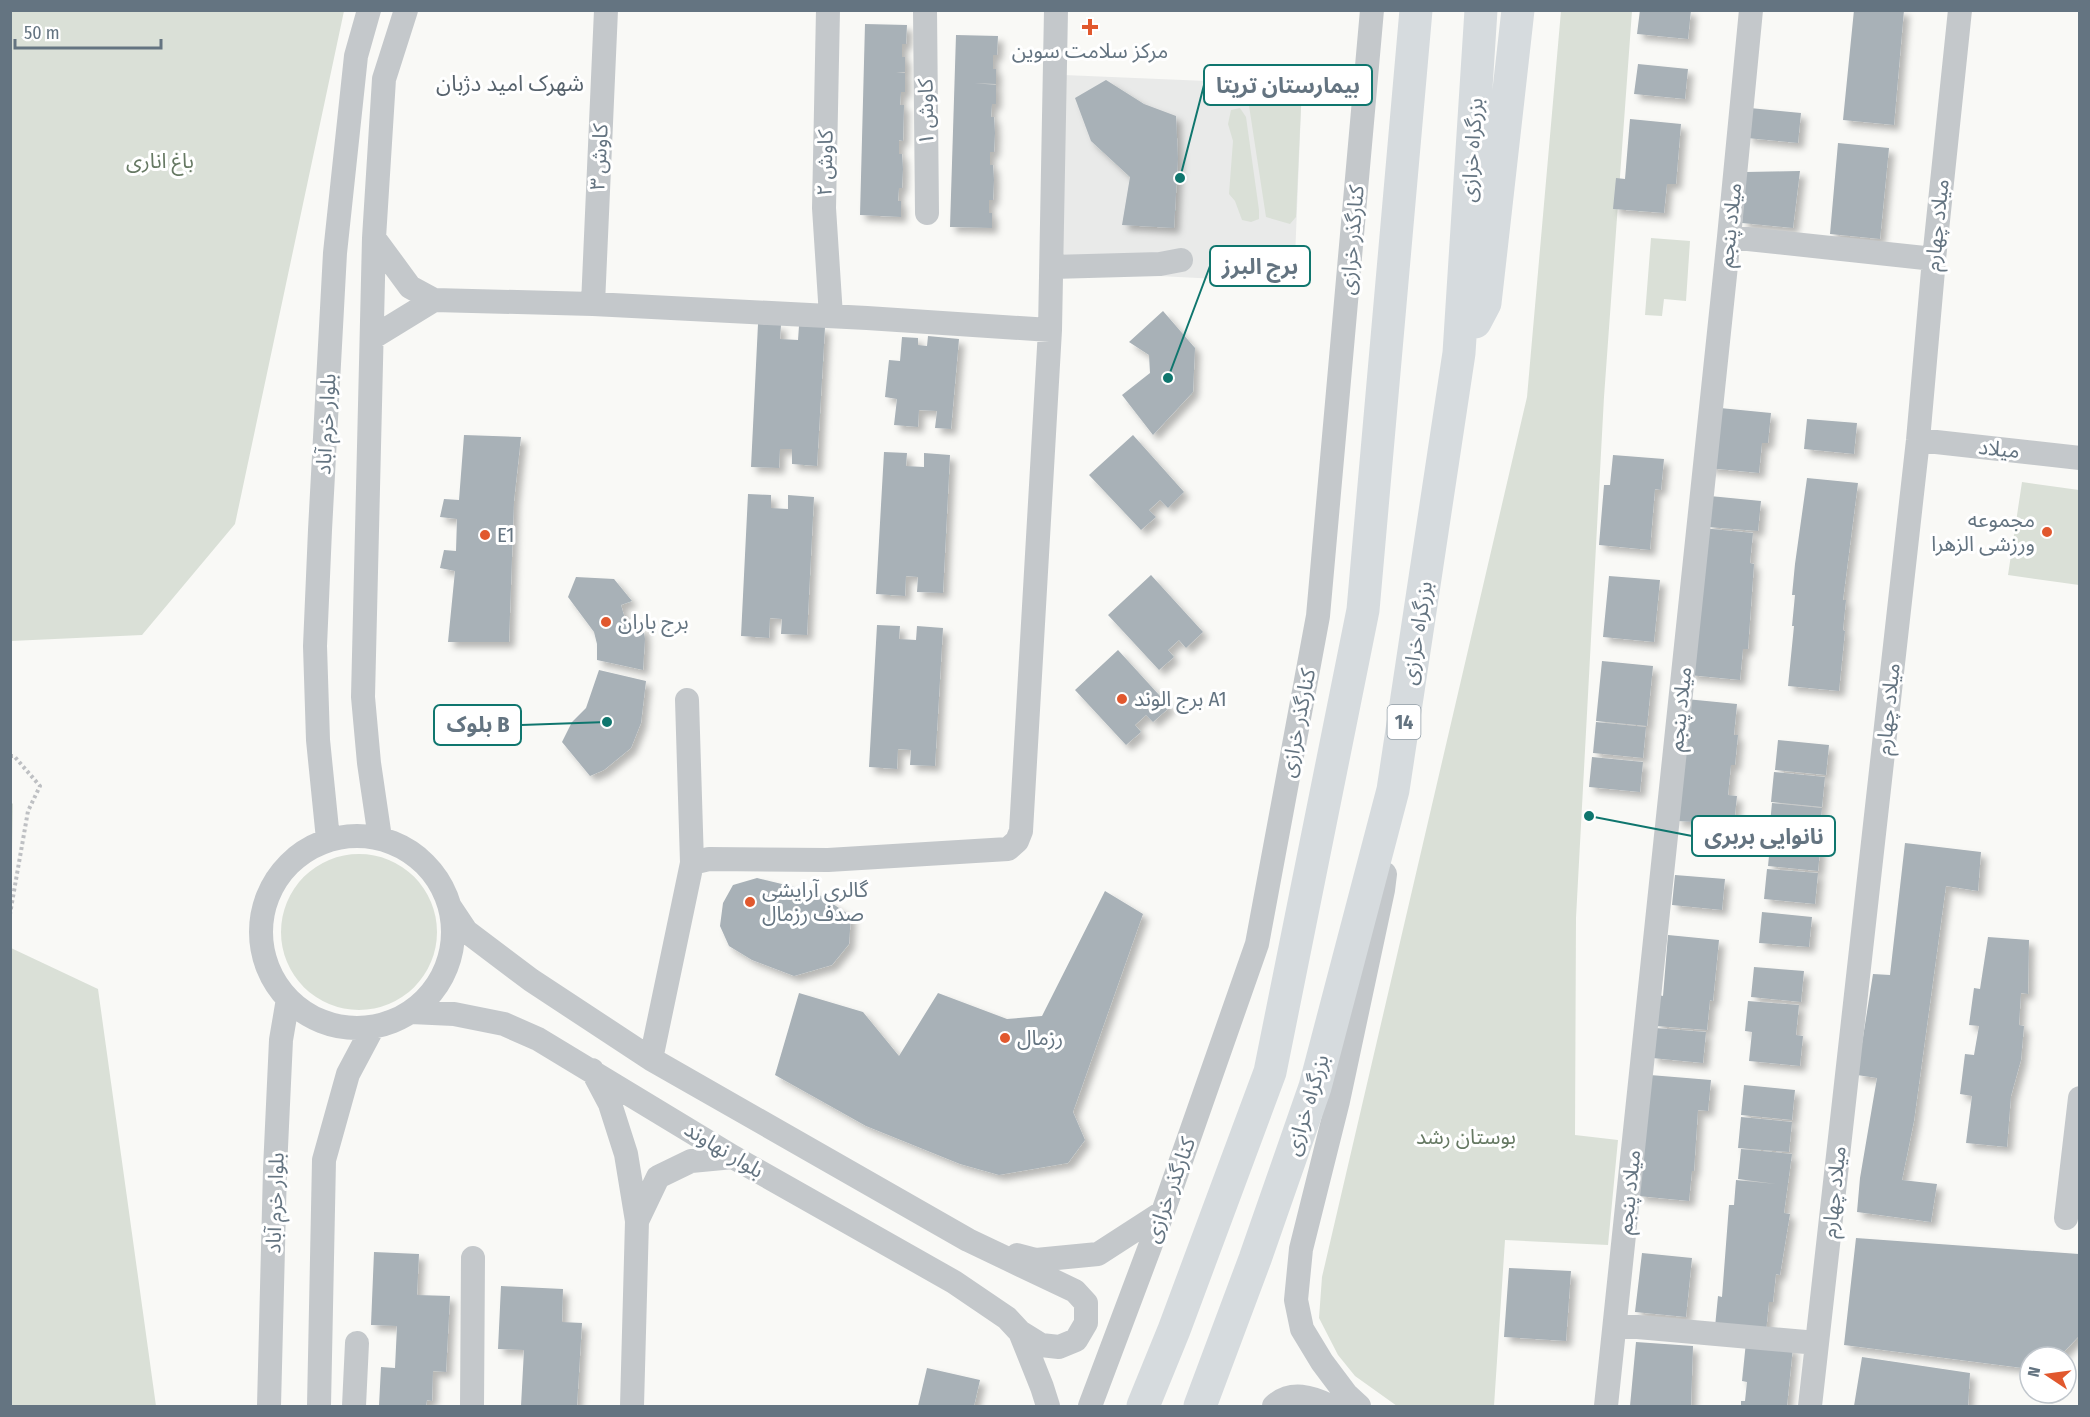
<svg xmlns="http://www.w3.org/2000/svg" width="2090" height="1417" viewBox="0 0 2090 1417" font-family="'Fira Sans Condensed','Noto Sans Arabic',sans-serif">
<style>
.built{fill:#e9eae9}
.green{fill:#dae0d7}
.building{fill:#a8b1b7;filter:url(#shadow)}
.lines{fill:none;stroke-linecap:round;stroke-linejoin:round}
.path{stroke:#bec0c3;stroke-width:4;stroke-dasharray:3 3;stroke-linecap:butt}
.minor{stroke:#c4c8cb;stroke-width:24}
.highway{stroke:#d6dbde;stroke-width:33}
.poi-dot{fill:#e1582e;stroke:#fff;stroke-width:2}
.labels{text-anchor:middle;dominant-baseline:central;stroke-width:6;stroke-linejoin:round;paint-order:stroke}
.shield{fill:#fff;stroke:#929ea7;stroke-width:1.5}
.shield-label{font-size:20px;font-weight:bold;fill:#647481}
.poi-label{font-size:21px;fill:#647481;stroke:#fff;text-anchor:start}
.street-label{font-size:21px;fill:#647481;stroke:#fff}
.park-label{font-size:21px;fill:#667963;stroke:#fff}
.neighbourhood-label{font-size:22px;fill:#56626c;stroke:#fff}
.leader{fill:none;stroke:#0f766e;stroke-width:2}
.callout-dot{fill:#0f766e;stroke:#fff;stroke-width:2}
.callout{fill:#fff;stroke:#0f766e;stroke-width:2}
.callout-label{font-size:22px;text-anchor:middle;font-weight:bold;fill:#647481}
</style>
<defs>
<filter id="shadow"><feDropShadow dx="5.5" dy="5.5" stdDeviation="3" flood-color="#0004"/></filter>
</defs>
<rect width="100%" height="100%" fill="#f9f9f6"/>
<path class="built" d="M1064 75 1302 85 1294 283 1060 271Z"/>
<path class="green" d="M10 11H344L235 524 142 635 11 641Z
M1561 11H1632L1604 397 1576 918 1575 1135 1618 1140 1608 1245 1505 1240 1494 1406H1397L1355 1376 1338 1355 1319 1318 1322 1277 1527 397Z
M1302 85 1296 217 1290 224 1266 217 1246 86Z
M1240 108 1246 117 1259 210V219L1251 222 1242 220 1235 201 1229 194 1233 141 1228 124 1231 110Z
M1651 238 1690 241 1686 301 1664 299 1662 316 1645 315Z
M2022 482 2079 490V585L2008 575Z
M11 802 13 804 11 900Z
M281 932a78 78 0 1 1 156 0a78 78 0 1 1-156 0Z
M11 948 98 989 156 1406H11Z"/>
<path class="building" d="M1640 10H1691L1688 39 1637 34Z
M1854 10H1904L1894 125 1843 120Z
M865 24 907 25 906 44H902V57H905V72H896L905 73V92H901L900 105H904L903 141 899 140V154H902L903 169 902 188H899L898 201H901V217L860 215Z
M956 35 998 36 997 55H993V69H996V84L974 83 996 85V104H992L991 117H994L995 133 994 152H990V165H993L994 180 993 200H989V213H992V228L950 227Z
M1638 64 1688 69 1685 99 1634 94Z
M1106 80 1144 104 1176 116 1178 159 1174 228 1122 225 1130 177 1091 141 1075 98Z
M1750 108 1801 113 1798 143 1747 138Z
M1630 119 1681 124 1676 184H1667L1664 213 1613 209 1616 178 1625 179Z
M1838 143 1889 148 1880 239 1830 234Z
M1800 171 1793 228 1742 223 1746 172Z
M1163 311 1195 348 1193 392 1153 435 1122 395 1150 373 1149 355 1129 342Z
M758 324 781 325 780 339 798 340 799 326 825 327 817 466 792 464V449H780L779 468 751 467Z
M928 336 959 339 951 429 935 428 937 411 919 410 918 427 894 425 897 399 885 397 889 360 900 361 902 337 918 338V345L927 346Z
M1720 408 1771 413 1768 443H1762L1759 473 1708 468Z
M1807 419 1857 423 1854 454 1804 449Z
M464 435 521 437 514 501 509 642H448L455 571 440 568 444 550 456 551 457 519 440 517 444 499 459 500Z
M1133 435 1184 492 1168 508 1160 500 1149 510 1156 517 1141 530 1089 475Z
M884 452 907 453 906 466 924 467V453L950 455 943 593 917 592 918 577 906 576 905 596 876 594Z
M1613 455 1664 459 1661 490 1655 489 1650 550 1599 545 1604 485H1610Z
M1807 478 1858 483 1843 600H1846L1843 630 1845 631 1839 691 1788 686 1794 626H1792L1795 595H1792L1795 564Z
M748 494 771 495V508L788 509V495L814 497 807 635 781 634 782 619 770 618 769 638 741 636Z
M1710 496 1761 501 1758 531 1708 527Z
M1702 528 1753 533 1750 563 1754 564 1748 649H1743L1740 680 1689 675Z
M1151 575 1203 632 1186 648 1179 640 1168 650 1174 657 1159 670 1108 615Z
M1609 576 1660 580 1654 642 1603 637Z
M576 577 614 579 632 601 621 605 628 629 643 626 645 639 643 670 597 660V644L594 632 568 597Z
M877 625 900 626 899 639 916 640 917 626 943 628 935 766 910 765 911 750 898 749 897 769 869 767Z
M1118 650 1170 707 1153 722 1146 715 1135 725 1141 732 1126 745 1075 690Z
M1602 661 1653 666 1647 726 1596 721Z
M599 670 646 681 641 723 631 748 604 770 590 776 562 742 572 722 586 708Z
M1686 699 1737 704 1734 735H1738L1735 765H1731L1728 795 1737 796 1734 824 1676 821Z
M1596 722 1646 727 1643 758 1593 753Z
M1778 740 1829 745 1826 775 1775 770Z
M1592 757 1643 762 1640 792 1589 787Z
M1774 772 1825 777 1822 807 1771 802Z
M1772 803 1822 808 1819 839 1769 834Z
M1771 836 1821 841 1818 871 1768 866Z
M1905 843 1981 852 1978 891 1946 886 1914 1121 1902 1180 1937 1184 1931 1222 1857 1212 1860 1178 1877 1078 1857 1075 1873 974 1890 975Z
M1767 869 1818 873 1815 904 1764 899Z
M1675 875 1725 879 1722 910 1672 905Z
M757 878 815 892 851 916 849 944 832 965 794 976 752 960 729 946 720 926 723 903 733 885Z
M1105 891 1143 914 1073 1112 1085 1140 1068 1163 999 1175 960 1164 866 1126 775 1075 799 993 863 1012 899 1056 938 993 1007 1019 1042 1016Z
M1762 912 1812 917 1809 947 1759 943Z
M1668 935 1719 940 1713 1001 1710 1000 1707 1030 1656 1026 1659 995 1663 996Z
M1988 937 2029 940 2028 994 2021 993 2019 1025 2024 1026 2021 1060 2011 1096 2007 1147 1966 1143 1972 1096 1960 1094 1965 1054 1974 1055 1979 1026 1969 1025 1974 988 1980 989Z
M1754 967 1804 971 1801 1002 1751 997Z
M1748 1001 1799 1005 1796 1035 1803 1036 1800 1066 1749 1061 1752 1032 1745 1031Z
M1655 1028 1706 1032 1703 1063 1652 1058Z
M1650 1075 1711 1080 1708 1111 1698 1110 1694 1171H1692L1689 1201 1638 1196Z
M1744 1085 1795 1090 1792 1120 1741 1115Z
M1741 1117 1792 1122 1789 1152 1738 1148Z
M1741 1149 1792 1154 1784 1213 1790 1214 1780 1275 1776 1274 1773 1302H1769L1766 1332 1715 1327 1718 1296 1722 1297 1729 1205H1734L1736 1180 1776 1184 1738 1179Z
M1856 1238 2079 1254V1336L2059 1357H2030V1369L1844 1345Z
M374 1252 419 1254 417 1295 450 1296 446 1372 433 1371 432 1401 427 1400 426 1406H379L381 1367 395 1368 397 1326 371 1325Z
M1642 1253 1692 1258 1686 1317 1635 1312Z
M1509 1268 1571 1271 1566 1341 1504 1337Z
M501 1286 563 1289 562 1322 582 1323 577 1406H521L524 1350 498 1349Z
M1636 1342 1693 1346 1691 1406H1630Z
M1746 1342 1793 1347 1787 1406H1741V1401H1745L1747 1382 1742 1381Z
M1862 1357 1970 1373 1968 1406H1854Z
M927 1368 980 1380 974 1406H918Z"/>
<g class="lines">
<path class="path" d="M10 756H14L40 786 28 811 10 914"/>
<path class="minor" d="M828 10 824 208 831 316
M925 10 927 213
M1729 237 1934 259
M374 238 410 287 434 300 593 304 867 318 1050 330
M1052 267 1160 264 1181 260
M593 304 606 10
M372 338 434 300
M1918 440 2080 458
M261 932a96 96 0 1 1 192 0a96 96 0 1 1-192 0Z
M380 838 369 763 363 697 374 238 384 79 406 10
M328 839 318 740 315 646 320 530 335 253 356 56 369 10
M692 863 709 859 828 860 1008 849 1017 841 1021 831 1050 330 1056 10
M411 1012 454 1014 504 1024 538 1039 733 1157 954 1282 1007 1318 1020 1332 1041 1345 1059 1347 1076 1340 1086 1323V1303L1075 1291 968 1240 651 1059 531 980 466 931 450 907
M651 1059 692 863 687 700
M592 1070 610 1104 626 1154 637 1221 658 1177 691 1161 733 1157
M2066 1218 2080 1098
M1017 1255 1036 1260 1098 1254 1163 1212
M1615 1325 1817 1343
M1020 1332 1042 1387 1048 1406
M269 1406 275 1169 281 1040 288 999
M319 1406 324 1160 348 1074 373 1027
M354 1406 357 1343
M472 1406 473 1258
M632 1406 637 1221
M1090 1406 1163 1212 1257 944 1318 616 1372 10
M1274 1406C1291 1390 1312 1397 1330 1406
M1359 1406 1346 1394 1322 1362 1302 1329 1296 1300 1301 1249 1338 1101 1383 890 1385 874
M1606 1406 1729 237 1751 10
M1810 1406 1918 440 1934 259 1960 10"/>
<path class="highway" d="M1475 322 1485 303 1518 10
M1143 1406 1174 1330 1270 1072 1363 610 1416 10
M1200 1406 1255 1259 1315 1087 1393 790 1459 353 1481 10"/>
</g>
<g class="poi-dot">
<path d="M1087 18h6v6h6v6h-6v6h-6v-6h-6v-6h6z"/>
<circle cx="2047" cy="532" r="6"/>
<circle cx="485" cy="535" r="6"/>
<circle cx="606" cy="622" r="6"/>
<circle cx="1122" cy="699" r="6"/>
<circle cx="750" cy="902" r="6"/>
<circle cx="1005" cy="1038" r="6"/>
</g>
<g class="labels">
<rect class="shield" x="1387.5" y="705" width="33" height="34" rx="4.5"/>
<g class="shield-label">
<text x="1404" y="722">14</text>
</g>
<g class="poi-label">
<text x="1090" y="51" text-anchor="middle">مرکز سلامت سوین</text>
<text x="2035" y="520" text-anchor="end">مجموعه<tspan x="2035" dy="24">ورزشی الزهرا</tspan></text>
<text x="497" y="535">E1</text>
<text x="618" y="622">برج باران</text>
<text x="1134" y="699">برج الوند A1</text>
<text x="762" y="890">گالری آرایشی<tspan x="762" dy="24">صدف رزمال</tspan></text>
<text x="1017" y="1038">رزمال</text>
</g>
<g class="street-label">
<text transform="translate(926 112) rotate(-91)">کاوش ۱</text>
<text transform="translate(1472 150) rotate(-86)">بزرگراه خرازی</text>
<text transform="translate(599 157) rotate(-87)">کاوش ۳</text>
<text transform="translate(825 163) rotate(-89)">کاوش ۲</text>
<text transform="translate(1730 225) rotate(-84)">میلاد پنجم</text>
<text transform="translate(1937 225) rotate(-84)">میلاد چهارم</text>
<text transform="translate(1352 240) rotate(-85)">کنارگذر خرازی</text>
<text transform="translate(326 424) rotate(-87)">بلوار خرم آباد</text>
<text transform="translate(1999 449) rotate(6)">میلاد</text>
<text transform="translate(1417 633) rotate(-81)">بزرگراه خرازی</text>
<text transform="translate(1680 709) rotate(-84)">میلاد پنجم</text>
<text transform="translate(1888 709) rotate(-84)">میلاد چهارم</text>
<text transform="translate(1298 723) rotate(-79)">کنارگذر خرازی</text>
<text transform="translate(1307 1105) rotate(-73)">بزرگراه خرازی</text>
<text transform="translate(724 1150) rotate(31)">بلوار نهاوند</text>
<text transform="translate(1170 1190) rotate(-70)">کنارگذر خرازی</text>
<text transform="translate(1629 1192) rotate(-84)">میلاد پنجم</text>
<text transform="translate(1834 1192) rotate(-84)">میلاد چهارم</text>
<text transform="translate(275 1203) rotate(-88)">بلوار خرم آباد</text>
</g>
<g class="park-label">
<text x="160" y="161">باغ اناری</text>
<text x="1466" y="1137">بوستان رشد</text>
</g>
<g class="neighbourhood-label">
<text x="510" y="83">شهرک امید دژبان</text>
</g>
</g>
<path class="leader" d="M1180 178L1204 85M1168 378L1210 266M607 722L521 725M1589 816L1692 836"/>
<g class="callout-dot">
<circle cx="1180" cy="178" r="6"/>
<circle cx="1168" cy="378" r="6"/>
<circle cx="607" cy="722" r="6"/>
<circle cx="1589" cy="816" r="6"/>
</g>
<g class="callout">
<rect x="1204" y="65" width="168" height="40" rx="6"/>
<rect x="1210" y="246" width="100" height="40" rx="6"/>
<rect x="434" y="705" width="87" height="40" rx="6"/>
<rect x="1692" y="816" width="143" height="40" rx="6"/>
</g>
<g class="callout-label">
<text x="1288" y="93">بیمارستان تریتا</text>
<text x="1260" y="274">برج البرز</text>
<text x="478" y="732">بلوک B</text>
<text x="1764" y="844">نانوایی بربری</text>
</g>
<rect width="2090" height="1417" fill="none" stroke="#647481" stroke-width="24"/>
<g transform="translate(2048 1375) rotate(283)"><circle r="28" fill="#ffffff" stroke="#c1c7cd" stroke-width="1.5"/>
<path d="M0-4.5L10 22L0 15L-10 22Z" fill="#e1582e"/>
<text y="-9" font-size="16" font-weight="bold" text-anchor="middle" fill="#647481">N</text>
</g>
<path d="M15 39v9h146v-9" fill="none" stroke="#647481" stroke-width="3"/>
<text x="24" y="39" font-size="18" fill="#647481" stroke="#ffffff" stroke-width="4.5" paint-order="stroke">50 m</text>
</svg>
